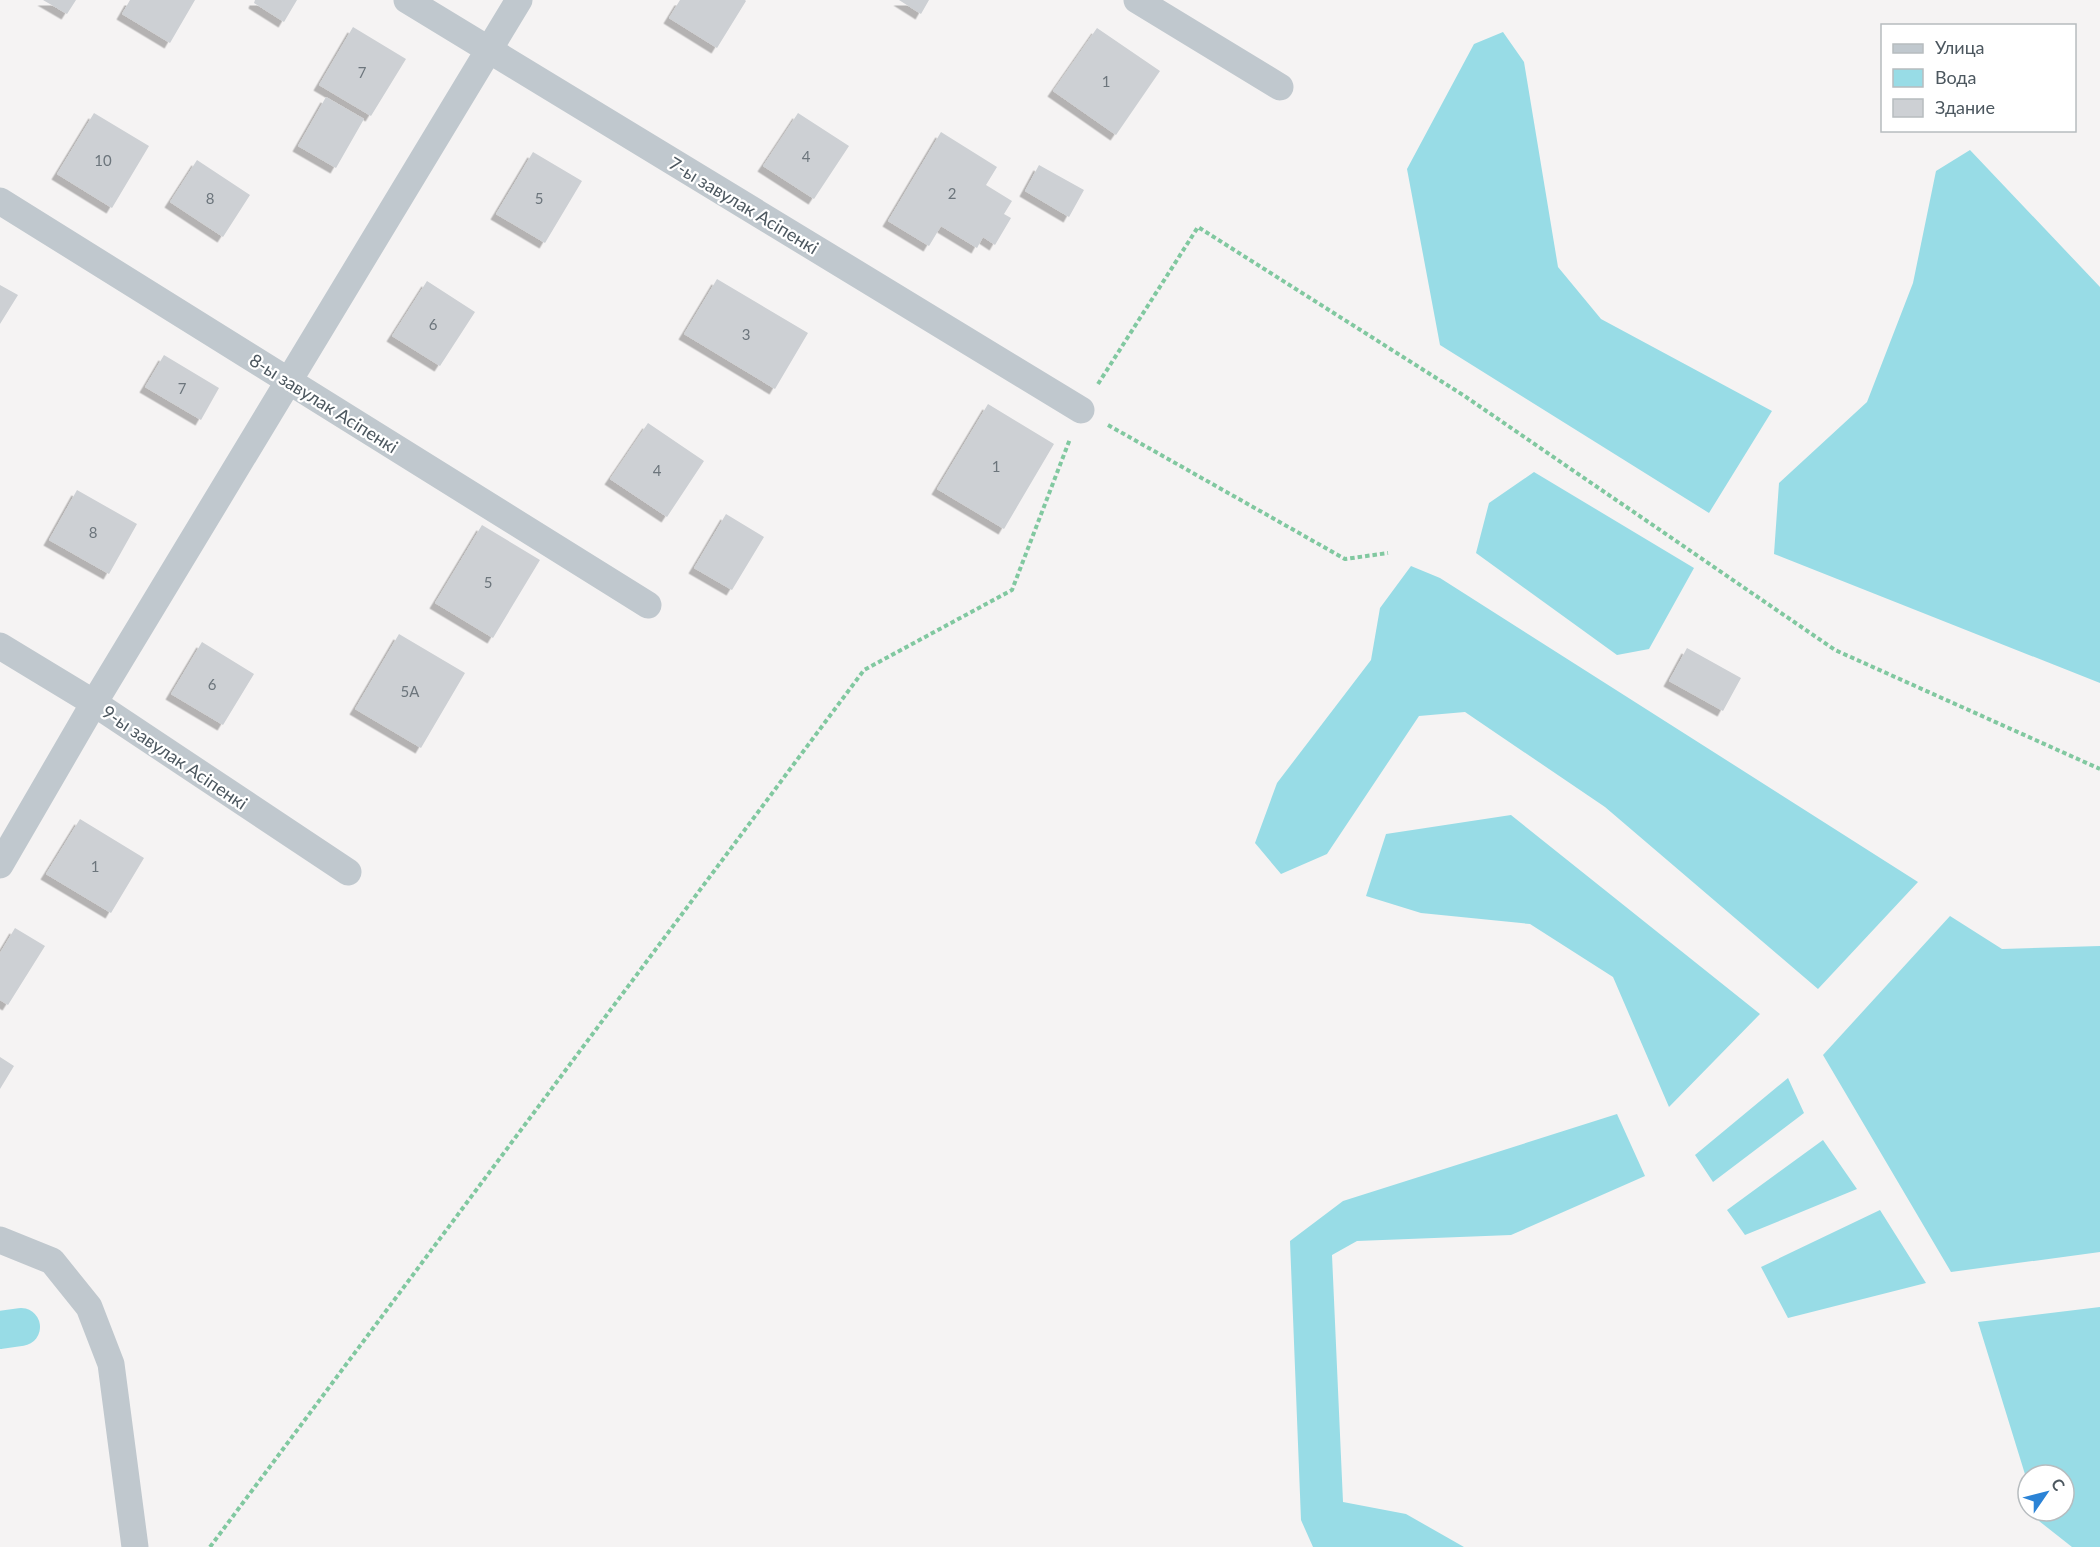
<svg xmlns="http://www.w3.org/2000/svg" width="2100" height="1547" viewBox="0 0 2100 1547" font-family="Lato,sans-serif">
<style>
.water{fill:#98dce6}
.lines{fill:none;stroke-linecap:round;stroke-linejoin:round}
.canal{stroke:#98dce6;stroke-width:38}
.building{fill:#cdd0d4;filter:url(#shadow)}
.path{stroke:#81c8a0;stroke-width:4;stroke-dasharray:4.5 3;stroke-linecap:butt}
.minor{stroke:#c0c8ce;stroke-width:27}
.labels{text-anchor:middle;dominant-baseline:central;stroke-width:4.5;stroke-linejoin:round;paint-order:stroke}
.number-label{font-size:15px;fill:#6c757c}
.street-label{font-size:18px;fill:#4c575f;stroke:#fff}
</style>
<defs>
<filter id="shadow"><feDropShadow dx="-5.5" dy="5.5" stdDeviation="0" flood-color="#0004"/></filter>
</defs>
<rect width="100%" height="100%" fill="#f5f3f3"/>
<path class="water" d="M1503 32 1524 62 1558 267 1601 319 1772 411 1709 513 1440 345 1407 169 1474 44Z
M1970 150 2100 287V683L1774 554 1779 483 1867 402 1913 283 1936 171Z
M1534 472 1694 568 1649 649 1617 655 1476 553 1489 503Z
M1411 566 1440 578 1918 882 1818 989 1605 807 1465 712 1419 716 1327 854 1281 874 1255 843 1277 783 1371 660 1380 608Z
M1511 815 1760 1014 1669 1107 1613 977 1530 924 1421 913 1366 896 1386 834Z
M1950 916 2002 949 2100 946V1252L1951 1272 1823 1055Z
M1788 1078 1804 1113 1713 1182 1695 1155Z
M1617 1114 1645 1176 1511 1235 1357 1241 1332 1255 1343 1502 1406 1514 1464 1547H1313L1301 1520 1290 1241 1343 1201Z
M1823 1140 1857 1189 1745 1235 1727 1210Z
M1880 1210 1926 1283 1788 1318 1761 1267Z
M2100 1307V1547H2072L2039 1521 2036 1511H2064V1475H2028V1484L1978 1322Z"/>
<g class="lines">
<path class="canal" d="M0 1330 21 1327"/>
</g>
<path class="building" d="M43 0H76L67 14Z
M130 0H195L170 43 122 14Z
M255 0H297L284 22 254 3Z
M680 0H745L746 1 717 48 669 18Z
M899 0H929L921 14Z
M353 27 406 59 371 116 319 85Z
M1097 28 1160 71 1116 135 1053 91Z
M326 97 364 119 336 168 298 146Z
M94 113 149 146 112 208 57 174Z
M798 113 849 146 814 199 763 166Z
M941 132 997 167 986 185 1012 201 1004 214 1011 218 995 245 983 237 977 248 941 226 929 246 888 221Z
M533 152 582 181 545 243 496 214Z
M197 160 250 195 223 237 170 202Z
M1039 165 1084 190 1069 217 1025 191Z
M717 279 808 333 775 389 684 334Z
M427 281 475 312 440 366 392 336Z
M0 285 18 295 0 324Z
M164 355 219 388 201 420 145 387Z
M988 404 1054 444 1004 529 937 489Z
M648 423 704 461 667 517 610 479Z
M77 490 137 524 109 574 49 540Z
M726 514 764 537 732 590 694 568Z
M482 525 540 560 493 638 435 603Z
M399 634 465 673 421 748 355 709Z
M202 642 254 674 223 725 171 694Z
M1687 648 1741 678 1723 711 1669 681Z
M80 819 144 858 111 913 46 874Z
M15 928 45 946 8 1005 0 1000V953Z
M0 1057 14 1066 0 1089Z"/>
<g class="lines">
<path class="path" d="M1098 384 1198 227 1463 395 1835 650 2100 769
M1108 425 1345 559 1388 553
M210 1547 864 670 1012 590 1070 439"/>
<path class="minor" d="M407 0 1081 410
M1137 0 1280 87
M0 201 648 605
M0 646 94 703 348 872
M0 865 94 703 519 0
M0 1240 52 1261 89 1307 111 1364 135 1547"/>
</g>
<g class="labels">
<g class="number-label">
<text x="362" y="72">7</text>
<text x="1106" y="81">1</text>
<text x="806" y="156">4</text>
<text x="103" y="160">10</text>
<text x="952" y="193">2</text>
<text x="210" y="198">8</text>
<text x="539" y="198">5</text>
<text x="433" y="324">6</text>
<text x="746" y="334">3</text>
<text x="182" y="388">7</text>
<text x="996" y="466">1</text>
<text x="657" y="470">4</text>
<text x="93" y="532">8</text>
<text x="488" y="582">5</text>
<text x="212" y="684">6</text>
<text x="410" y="691">5А</text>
<text x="95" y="866">1</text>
</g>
<g class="street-label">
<text transform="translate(744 205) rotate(31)">7-ы завулак Асіпенкі</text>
<text transform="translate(324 403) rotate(32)">8-ы завулак Асіпенкі</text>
<text transform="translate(175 757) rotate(34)">9-ы завулак Асіпенкі</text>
</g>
</g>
<rect x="1881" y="24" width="195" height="108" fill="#ffffff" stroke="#b7bcbf" stroke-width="1.5"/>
<rect x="1893" y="44" width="30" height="9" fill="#c0c8ce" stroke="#b7bcbf" stroke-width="1.5"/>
<text x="1935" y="54" font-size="18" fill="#4c575f">Улица</text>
<rect x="1893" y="69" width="30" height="18" fill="#98dce6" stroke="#b7bcbf" stroke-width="1.5"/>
<text x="1935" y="84" font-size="18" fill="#4c575f">Вода</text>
<rect x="1893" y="99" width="30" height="18" fill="#cdd0d4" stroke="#b7bcbf" stroke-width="1.5"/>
<text x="1935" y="114" font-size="18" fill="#4c575f">Здание</text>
<g transform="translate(2046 1493) rotate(55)"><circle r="28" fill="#ffffff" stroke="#b7bcbf" stroke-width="1.5"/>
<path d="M0-4.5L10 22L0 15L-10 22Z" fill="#2b83d6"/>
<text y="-9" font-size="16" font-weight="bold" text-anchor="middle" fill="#4c575f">С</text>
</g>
</svg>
